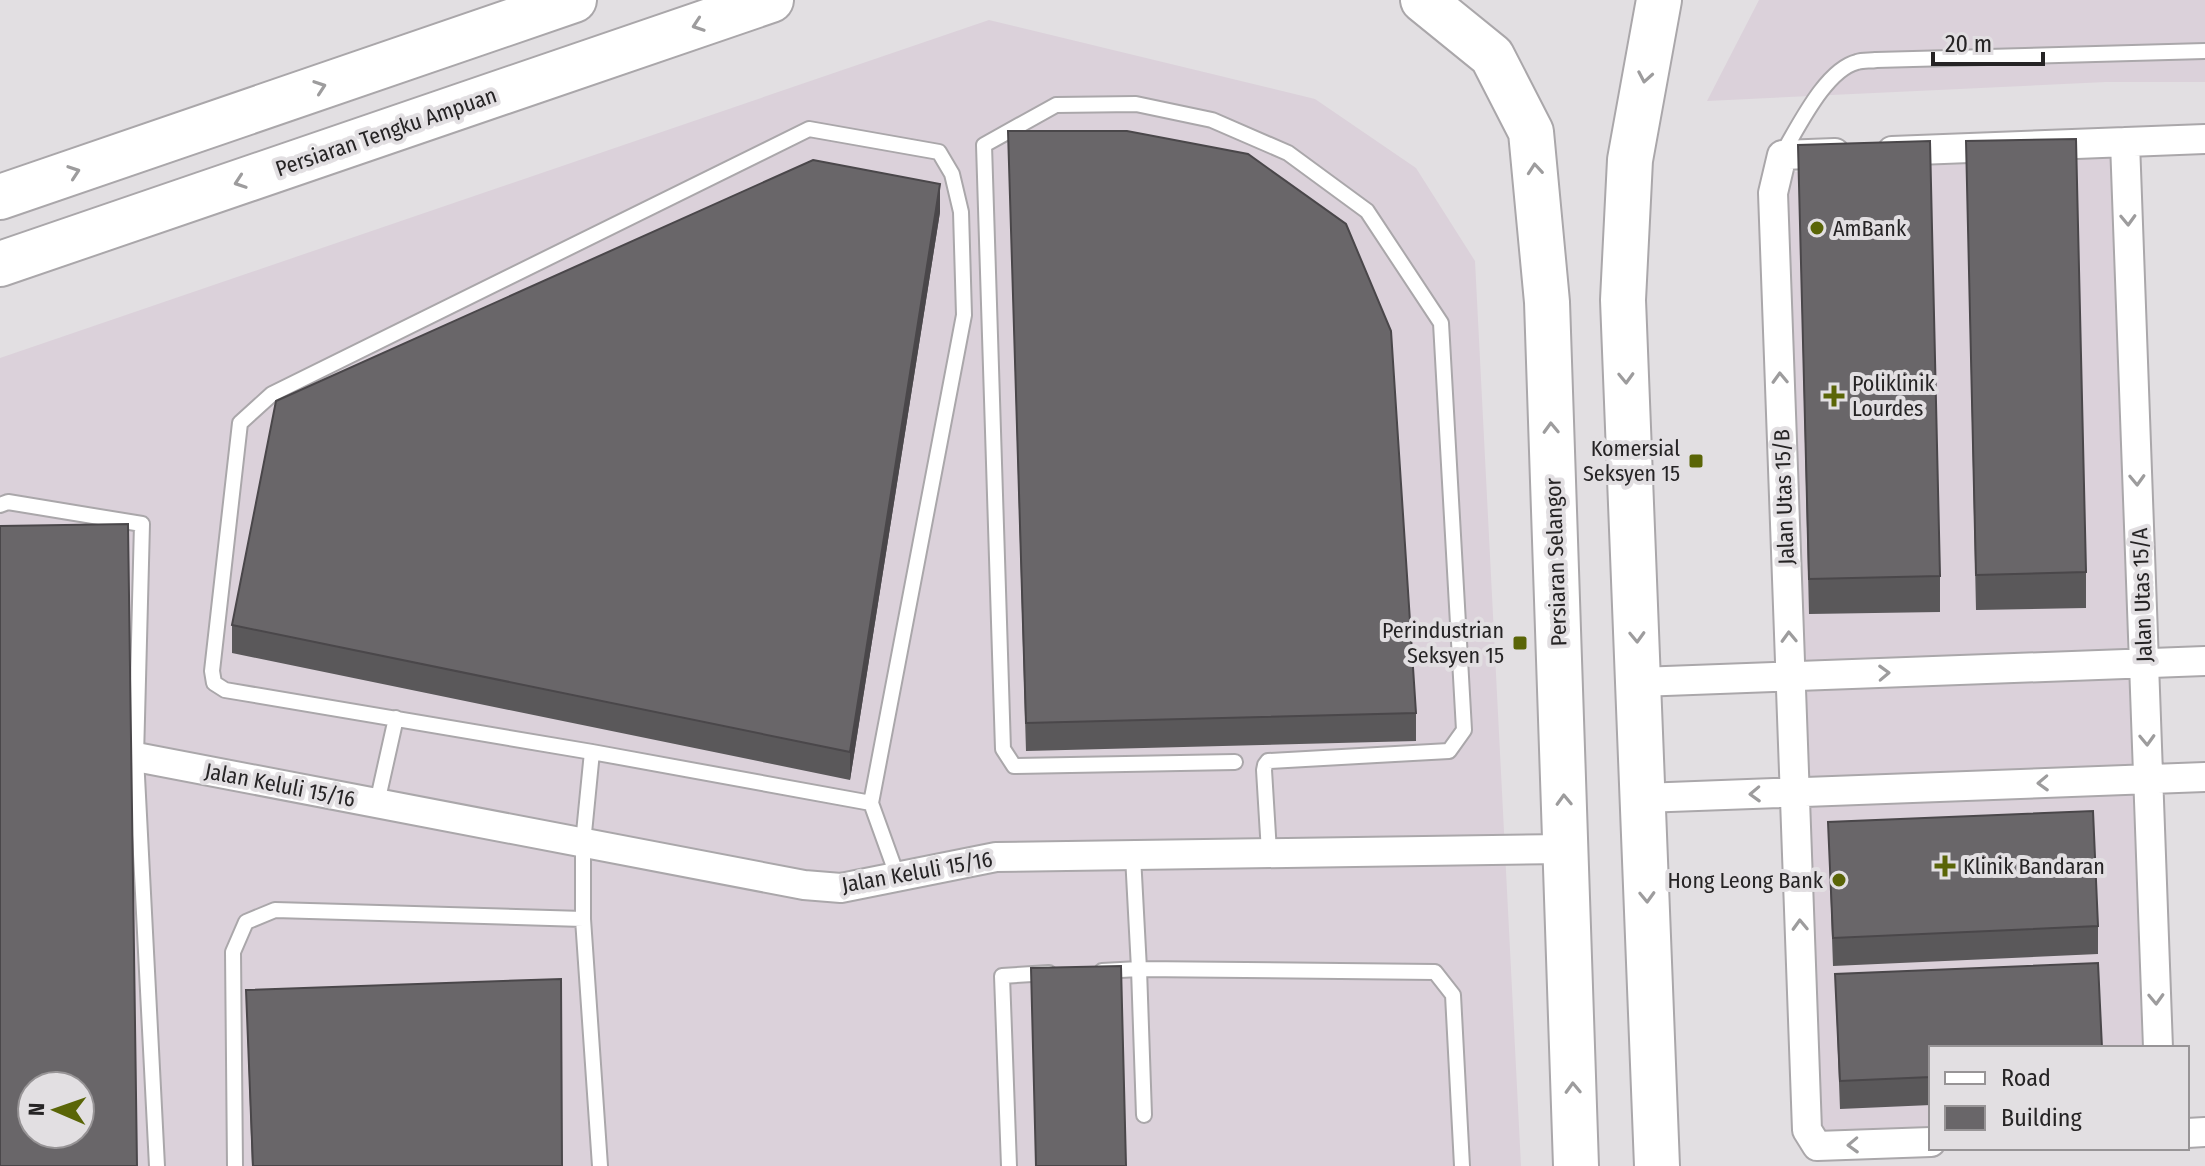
<svg xmlns="http://www.w3.org/2000/svg" width="2205" height="1166" viewBox="0 0 2205 1166" font-family="'Fira Sans Condensed',sans-serif">
<style>
.built{fill:#dbd1da;fill-rule:evenodd}
.lines{fill:none;stroke-linecap:round;stroke-linejoin:round}
.service-casing{stroke:#aaa7aa;stroke-width:18}
.minor-casing{stroke:#aaa7aa;stroke-width:32}
.primary-casing{stroke:#aaa7aa;stroke-width:48}
.service{stroke:#fff;stroke-width:14}
.minor{stroke:#fff;stroke-width:28}
.primary{stroke:#fff;stroke-width:44}
.wall{fill:#5a585a}
.shaded-wall{fill:#4a474a}
.building{fill:#696669;stroke:#4a474a;stroke-width:2;fill-rule:evenodd}
.oneway{stroke:#9d9c9d}
.poi-dot{fill:#5a6507;stroke:#e2dfe2;stroke-width:3}
.labels{text-anchor:middle;dominant-baseline:central;stroke-width:8;stroke-linejoin:round;paint-order:stroke}
.street-label{font-size:22px;fill:#262425;stroke:#e2dfe2}
.poi-label{font-size:22px;fill:#262425;stroke:#e2dfe2;text-anchor:start}
</style>
<rect width="100%" height="100%" fill="#e2dfe2"/>
<path class="built" d="M1759 0H2205V82H2106L1707 101Z
M989 20 1315 99 1416 168 1475 261 1521 1166H0V358ZM32 1086H80V1134H32Z
M2110 157 2142 1048H1931V1128L1822 1131 1786 196 1793 172Z"/>
<g class="lines">
<defs>
<path id="service" d="M1782 154C1798 128 1825 70 1857 62 1863 60 1870 61 1876 60L2205 51
M0 505 8 502 142 524 136 757 157 1166
M1235 762 1014 766 1003 749 984 145 1056 105 1136 104 1212 120 1288 153 1367 211 1441 323 1464 730 1449 751 1268 761 1265 765 1264 770 1269 852
M377 803 396 718
M871 803 592 752 225 690 214 683 212 671 240 423 272 394 809 129 939 152 952 174 961 212 964 315 871 803 898 878
M1133 856 1139 969 1435 972 1453 995 1462 1166
M583 919V843L592 752
M1102 971 1139 969 1144 1115
M235 1166 233 952 246 922 275 910 583 919 600 1166
M1009 1166 1002 976 1049 973"/>
<path id="minor" d="M2125 142 2158 1048
M1892 151 2205 139
M1835 153 1782 155 1773 193 1807 1130 1817 1146 1931 1142
M1639 682 2205 661
M136 757 804 885 841 888 996 857 1565 849
M1643 798 2205 777
M2187 1133 2205 1132"/>
<path id="primary" d="M1423 0 1492 56 1531 132 1547 302 1576 1166
M0 197 574 0
M0 264 771 0
M1657 1166 1623 300 1630 160 1659 0"/>
</defs>
<use href="#service" class="service-casing"/>
<use href="#minor" class="minor-casing"/>
<use href="#primary" class="primary-casing"/>
<use href="#service" class="service"/>
<use href="#minor" class="minor"/>
<use href="#primary" class="primary"/>
</g>
<path class="wall" d="M1008 131 1416 713V741L1026 751Z
M1966 141 2086 572V608L1976 610Z
M1798 145 1940 576V612L1809 614Z
M940 212 850 780 232 653V625Z
M1828 822 2098 926V954L1833 966Z
M1835 974 1931 1048V1105L1840 1109Z
M246 990 562 1166H252Z"/>
<path class="shaded-wall" d="M940 184V212L850 780V752Z"/>
<path class="building" d="M1008 131H1127L1248 154 1346 224 1391 331 1416 713 1026 723Z
M2076 139 2086 572 1976 575 1966 141Z
M1930 141 1940 576 1809 579 1798 145Z
M813 160 940 184 850 752 232 625 276 401Z
M128 524 137 1166H0V526ZM32 1086H80V1134H32Z
M2093 811 2098 926 1833 938 1828 822Z
M2098 963 2102 1048H1931V1077L1840 1081 1835 974Z
M1121 966 1126 1166H1036L1031 968Z
M561 979 562 1166H253L246 990Z"/>
<defs><path id="oneway-chevron" d="M-2-3.5L2.5 0L-2 3.5" fill="none" stroke-width="1.6" stroke-linecap="round" stroke-linejoin="round" transform="scale(2)"/></defs>
<g class="oneway">
<use href="#oneway-chevron" transform="translate(698 25) rotate(161)"/>
<use href="#oneway-chevron" transform="translate(1645 77) rotate(100)"/>
<use href="#oneway-chevron" transform="translate(320 87) rotate(-19)"/>
<use href="#oneway-chevron" transform="translate(1535 169) rotate(-95)"/>
<use href="#oneway-chevron" transform="translate(74 172) rotate(-19)"/>
<use href="#oneway-chevron" transform="translate(240 182) rotate(161)"/>
<use href="#oneway-chevron" transform="translate(2128 220) rotate(88)"/>
<use href="#oneway-chevron" transform="translate(1626 378) rotate(88)"/>
<use href="#oneway-chevron" transform="translate(1780 378) rotate(-92)"/>
<use href="#oneway-chevron" transform="translate(1551 428) rotate(-92)"/>
<use href="#oneway-chevron" transform="translate(2137 480) rotate(88)"/>
<use href="#oneway-chevron" transform="translate(1637 637) rotate(88)"/>
<use href="#oneway-chevron" transform="translate(1789 637) rotate(-92)"/>
<use href="#oneway-chevron" transform="translate(1884 673) rotate(-2)"/>
<use href="#oneway-chevron" transform="translate(2147 740) rotate(88)"/>
<use href="#oneway-chevron" transform="translate(2043 783) rotate(178)"/>
<use href="#oneway-chevron" transform="translate(1755 794) rotate(178)"/>
<use href="#oneway-chevron" transform="translate(1564 800) rotate(-92)"/>
<use href="#oneway-chevron" transform="translate(1647 897) rotate(88)"/>
<use href="#oneway-chevron" transform="translate(1800 925) rotate(-92)"/>
<use href="#oneway-chevron" transform="translate(2156 999) rotate(88)"/>
<use href="#oneway-chevron" transform="translate(1573 1088) rotate(-92)"/>
<use href="#oneway-chevron" transform="translate(1853 1145) rotate(178)"/>
</g>
<g class="poi-dot">
<circle cx="1817" cy="228" r="8"/>
<path d="M1830 384h8v8h8v8h-8v8h-8v-8h-8v-8h8z"/>
<rect x="1688" y="453" width="16" height="16" rx="4"/>
<rect x="1512" y="635" width="16" height="16" rx="4"/>
<path d="M1941 854h8v8h8v8h-8v8h-8v-8h-8v-8h8z"/>
<circle cx="1839" cy="880" r="8"/>
</g>
<g class="labels">
<g class="street-label">
<text transform="translate(386 132) rotate(-19)">Persiaran Tengku Ampuan</text>
<text transform="translate(1784 497) rotate(-92)">Jalan Utas 15/B</text>
<text transform="translate(1556 562) rotate(-92)">Persiaran Selangor</text>
<text transform="translate(2142 595) rotate(-92)">Jalan Utas 15/A</text>
<text transform="translate(280 785) rotate(11)">Jalan Keluli 15/16</text>
<text transform="translate(917 872) rotate(-10)">Jalan Keluli 15/16</text>
</g>
<g class="poi-label">
<text x="1833" y="228">AmBank</text>
<text x="1852" y="383">Poliklinik<tspan x="1852" dy="25">Lourdes</tspan></text>
<text x="1680" y="448" text-anchor="end">Komersial<tspan x="1680" dy="25">Seksyen 15</tspan></text>
<text x="1504" y="630" text-anchor="end">Perindustrian<tspan x="1504" dy="25">Seksyen 15</tspan></text>
<text x="1963" y="866">Klinik Bandaran</text>
<text x="1823" y="880" text-anchor="end">Hong Leong Bank</text>
</g>
</g>
<rect x="1929" y="1046" width="260" height="104" fill="#e2dfe2" stroke="#979496" stroke-width="2"/>
<rect x="1945" y="1072" width="40" height="12" fill="#ffffff" stroke="#979496" stroke-width="2"/>
<text x="2001" y="1086" font-size="24" fill="#262425">Road</text>
<rect x="1945" y="1106" width="40" height="24" fill="#696669" stroke="#979496" stroke-width="2"/>
<text x="2001" y="1126" font-size="24" fill="#262425">Building</text>
<g transform="translate(56 1110) rotate(272)"><circle r="38" fill="#e2dfe2" stroke="#979496" stroke-width="2"/>
<path d="M0-6L14 30L0 20L-14 30Z" fill="#5a6507"/>
<text y="-12" font-size="22" font-weight="bold" text-anchor="middle" fill="#262425">N</text>
</g>
<path d="M1933 52v12h110v-12" fill="none" stroke="#262425" stroke-width="4"/>
<text x="1945" y="52" font-size="24" fill="#262425" stroke="#e2dfe2" stroke-width="6" paint-order="stroke">20 m</text>
</svg>
